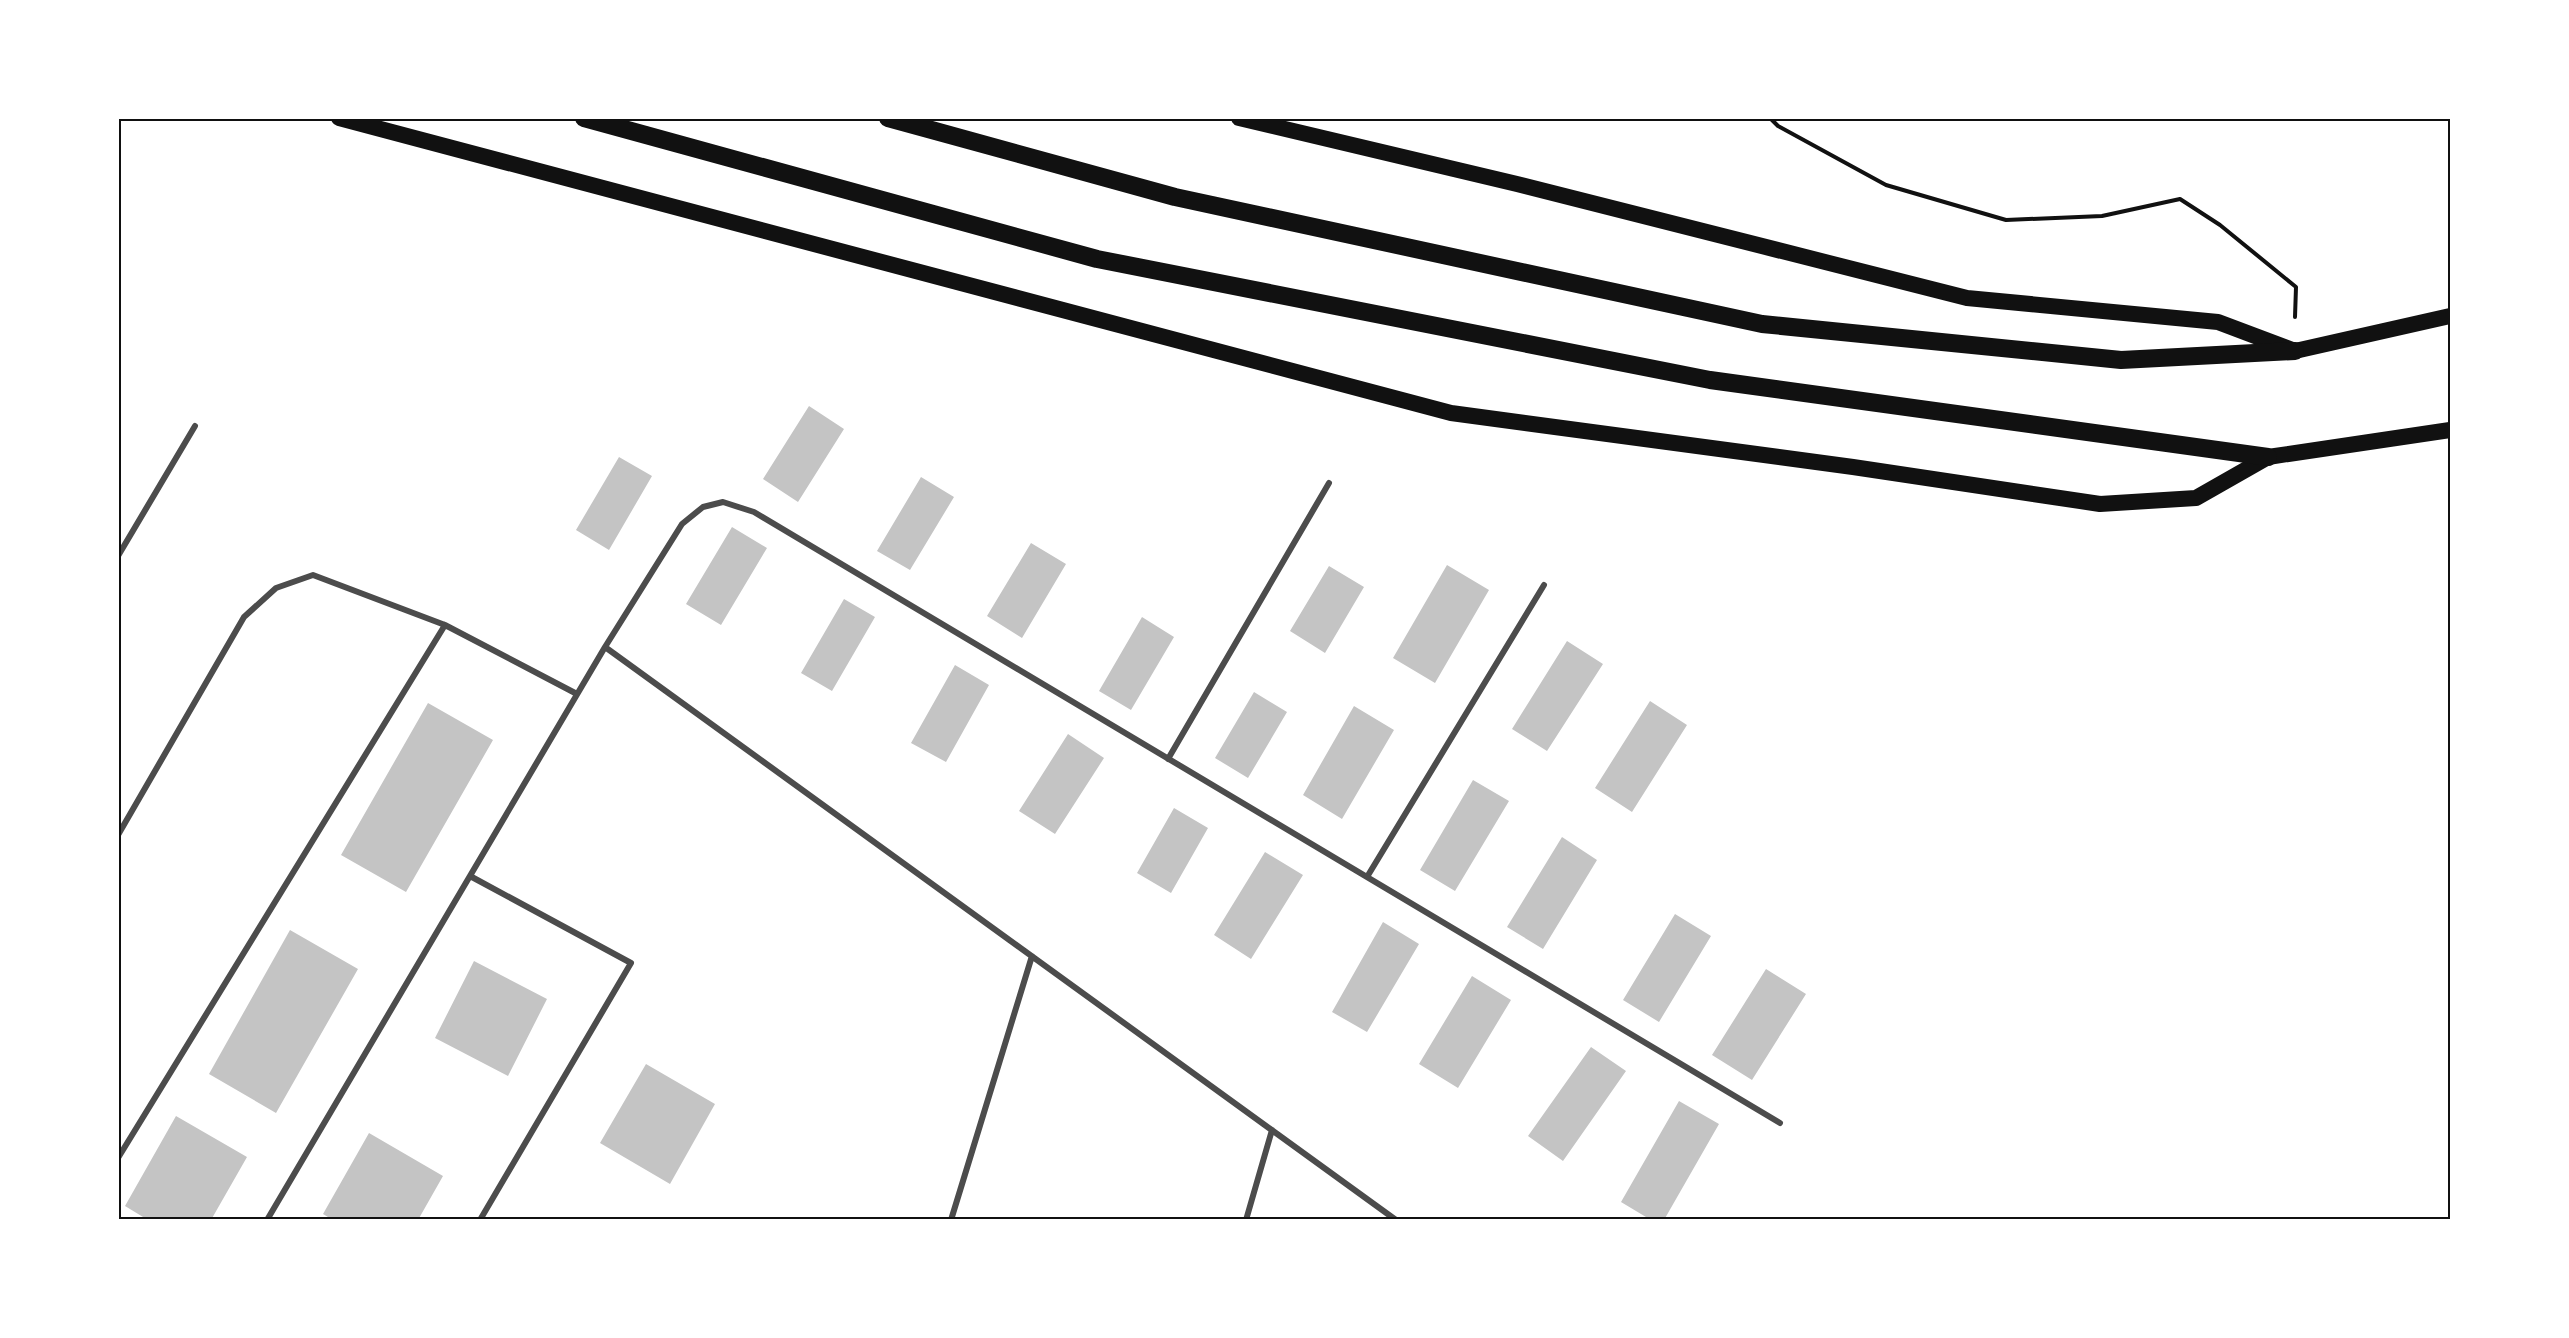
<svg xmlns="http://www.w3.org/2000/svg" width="2569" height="1338" viewBox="0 0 2569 1338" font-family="Rubik,sans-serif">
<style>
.building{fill:#c4c4c4}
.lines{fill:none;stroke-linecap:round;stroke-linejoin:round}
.path{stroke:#111;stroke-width:4}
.minor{stroke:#4c4c4c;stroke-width:6}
.trunk{stroke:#111;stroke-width:16}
.motorway{stroke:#111;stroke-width:18}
.neatline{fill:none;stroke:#111;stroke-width:2}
</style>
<rect width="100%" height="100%" fill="#fff"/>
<path class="building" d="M809 406 844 429 798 502 763 479Z
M619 457 652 476 609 550 576 530Z
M921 477 954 497 910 570 877 551Z
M732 527 767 548 721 625 686 604Z
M1031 543 1066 564 1022 638 987 616Z
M1447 565 1489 590 1435 683 1393 658Z
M1329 566 1364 587 1325 653 1290 631Z
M844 599 875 617 832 691 801 673Z
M1142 617 1174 637 1131 710 1099 691Z
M1567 641 1603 664 1547 751 1512 729Z
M955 665 989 685 946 762 911 743Z
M1254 692 1287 712 1248 778 1215 758Z
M1650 701 1687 725 1632 812 1595 788Z
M428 703 493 740 406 892 341 855Z
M1354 706 1394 730 1342 819 1303 795Z
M1068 734 1104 758 1055 834 1019 811Z
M1473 780 1509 801 1455 891 1420 870Z
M1174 808 1208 828 1171 893 1137 873Z
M1562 837 1597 860 1543 949 1507 927Z
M1265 852 1303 875 1251 959 1214 935Z
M1675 914 1711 936 1659 1022 1623 1000Z
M1383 922 1419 944 1367 1032 1332 1012Z
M290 930 358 969 276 1113 209 1074Z
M474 961 547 999 508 1076 435 1038Z
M1766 969 1806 994 1752 1080 1712 1055Z
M1472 976 1511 1000 1458 1088 1419 1064Z
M1591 1047 1626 1071 1563 1161 1528 1136Z
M646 1064 715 1104 670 1184 600 1143Z
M1679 1101 1719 1124 1664 1220H1651L1621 1202Z
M176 1116 247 1157 211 1220H148L125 1206Z
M369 1133 443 1176 418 1220H333L323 1214Z"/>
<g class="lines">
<path class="path" d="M1770 118 1778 126 1886 185 2006 220 2102 216 2180 199 2220 225 2296 287 2295 317"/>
<path class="minor" d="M118 556 195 426
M605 647 1396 1220
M1168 759 1329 483
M118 835 244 617 276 588 313 575 445 625 577 694
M470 876 631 963 480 1220
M1367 877 1544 585
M118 1158 445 625
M267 1220 605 647 682 524 703 507 723 502 754 512 1780 1123
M951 1220 1032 956
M1246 1220 1272 1130"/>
<path class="trunk" d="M339 118 1451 413 1853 467 2100 504 2196 498 2268 457 2450 430
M1239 118 1517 184 1967 298 2218 322 2295 351 2450 316"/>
<path class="motorway" d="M584 118 1097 259 1710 380 2268 457
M888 118 1175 197 1762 324 2121 360 2295 351"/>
</g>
<rect width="2569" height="1338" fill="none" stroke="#ffffff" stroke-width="240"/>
<rect x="120" y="120" width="2329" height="1098" class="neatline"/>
</svg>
